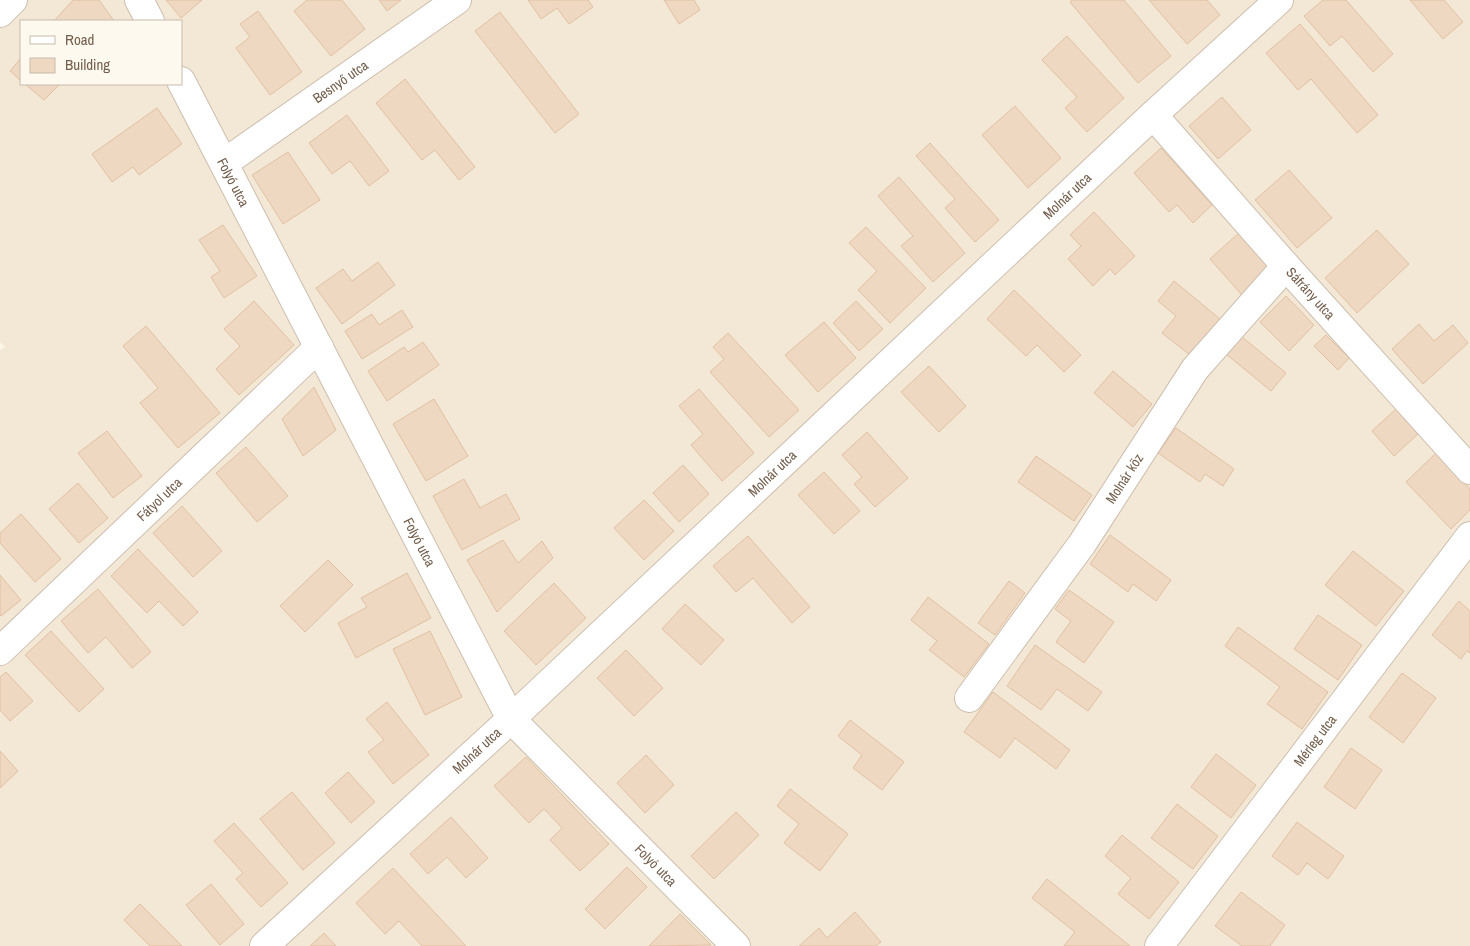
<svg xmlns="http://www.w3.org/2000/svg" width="1470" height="946" viewBox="0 0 1470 946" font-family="'Archivo Narrow',sans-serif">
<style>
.residential{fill:#f3e8d6;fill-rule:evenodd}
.building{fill:#efd8c1;stroke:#e1c0a2}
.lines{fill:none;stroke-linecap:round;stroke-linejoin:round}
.street-casing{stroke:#cdbeae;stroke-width:30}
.street{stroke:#fff;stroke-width:28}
.labels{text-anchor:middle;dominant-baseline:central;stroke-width:4.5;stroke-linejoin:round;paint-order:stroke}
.street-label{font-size:14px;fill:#745f4d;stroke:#fef9ee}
</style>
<rect width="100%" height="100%" fill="#fbf6e8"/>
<path class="residential" d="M0 0H1470V946H0V350L5 347 0 342ZM21 21H181V84H21Z"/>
<path class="building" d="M73 0H99L114 21H54Z
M166 0H202L181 18Z
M307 0H342L365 29 331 56 294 11Z
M379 0H401L387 11Z
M528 0H588L593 7 569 24 557 8 541 19Z
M664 0H694L700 10 679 24Z
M1072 0H1124L1171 56 1138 83 1070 2Z
M1149 0H1207L1220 15 1187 44Z
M1323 0H1346L1393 54 1373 72 1342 36 1330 46 1304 16Z
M1410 0H1444L1463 22 1443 39Z
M258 11 302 72 270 95 236 48 250 37 240 24Z
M500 12 579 114 555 133 475 31Z
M1300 24 1378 115 1357 133 1311 79 1298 90 1266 53Z
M1067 36 1124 98 1087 132 1065 108 1077 97 1042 60Z
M21 58V81L10 71Z
M405 79 475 167 459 180 435 150 422 160 376 103Z
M25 84H60L44 100Z
M1222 97 1251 130 1218 159 1189 126Z
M1015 106 1061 158 1028 188 982 135Z
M157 108 182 144 139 175 133 167 112 182 92 154Z
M347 115 389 171 369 186 350 161 332 174 309 143Z
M930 143 999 220 975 242 945 208 955 199 916 156Z
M1161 148 1212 205 1193 223 1177 205 1169 212 1134 173Z
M288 152 320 200 283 224 252 175Z
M1289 170 1332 218 1297 248 1255 200Z
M899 177 965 253 933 282 901 246 913 236 878 196Z
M1094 212 1135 256 1115 275 1110 269 1093 286 1068 259 1081 246 1070 235Z
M223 225 257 276 224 298 211 277 220 271 199 240Z
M866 227 926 288 890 323 858 290 877 271 849 243Z
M1377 230 1409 264 1357 313 1325 278Z
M1241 231 1273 267 1242 295 1210 259Z
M378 262 395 285 342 324 316 288 343 269 352 281Z
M1174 281 1220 319 1190 355 1162 333 1176 316 1158 301Z
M1014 290 1081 355 1064 372 1037 345 1026 356 987 319Z
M1286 296 1314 325 1289 351 1260 322Z
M254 301 294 345 239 395 216 369 240 346 224 329Z
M856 301 883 329 859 351 833 323Z
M402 310 413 327 362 359 345 331 372 314 379 325Z
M824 322 856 358 818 392 785 355Z
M1419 324 1434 341 1453 325 1468 343 1423 384 1392 349Z
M146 326 220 413 178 448 140 403 158 388 123 346Z
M728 333 799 410 769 437 710 372 724 359 713 347Z
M1326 335 1349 358 1338 370 1314 346Z
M1241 336 1286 373 1271 391 1226 354Z
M423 342 439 365 387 401 368 371 404 347 408 352Z
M929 366 966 406 939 432 901 392Z
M1113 371 1152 404 1133 427 1094 393Z
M314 387 336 430 303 456 282 419Z
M699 389 754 453 722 481 691 445 703 434 679 406Z
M434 399 468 456 426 481 393 424Z
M1396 409 1418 434 1394 456 1372 431Z
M1176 428 1234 469 1223 486 1205 474 1200 482 1158 453Z
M107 431 142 476 113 498 78 453Z
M867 432 908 478 875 507 854 484 862 477 842 455Z
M246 447 288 496 257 522 216 473Z
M1436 453 1470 489V510L1451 529 1406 482Z
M1036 456 1092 495 1074 521 1018 482Z
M683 465 709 494 679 522 653 493Z
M824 472 860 511 834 534 798 495Z
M464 479 480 508 506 494 520 519 462 550 433 496Z
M78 483 108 518 79 543 49 509Z
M644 500 674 531 644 560 614 528Z
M182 506 222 551 193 577 153 533Z
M21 514 61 559 35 582 0 543V533Z
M1110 535 1171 580 1156 601 1133 584 1128 592 1090 564Z
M748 536 810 607 792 623 753 578 736 592 713 566Z
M503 540 518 563 542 541 553 558 497 612 467 560Z
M138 549 198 612 183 626 159 601 147 613 111 576Z
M1353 551 1404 591 1376 626 1325 585Z
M328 560 353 585 305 632 280 606Z
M407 573 431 618 356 658 338 623 367 607 361 598Z
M0 575 21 600 1 616 0 615Z
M1009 581 1025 593 995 635 978 623Z
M554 583 586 618 536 665 504 631Z
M98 589 151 652 132 668 106 637 88 653 61 621Z
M1069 590 1114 622 1084 663 1056 642 1071 621 1055 609Z
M928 597 989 644 964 677 929 650 937 641 911 620Z
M1459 601 1470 611V653L1467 651 1461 659 1432 635Z
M685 604 724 640 701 665 662 629Z
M1318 615 1362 645 1338 680 1294 649Z
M1238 627 1328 692 1302 729 1267 704 1280 687 1225 646Z
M51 631 104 689 79 712 25 655Z
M430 631 462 697 425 715 393 649Z
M1035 645 1102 692 1088 711 1057 689 1041 710 1007 686Z
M626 650 663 688 634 716 597 678Z
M6 672 33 701 10 721 0 710V677Z
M1402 673 1436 698 1403 743 1369 717Z
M993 692 1070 750 1056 769 1015 738 1000 758 964 732Z
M387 702 429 755 393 784 368 752 384 740 366 719Z
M850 720 904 762 882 790 853 768 862 755 838 736Z
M1351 748 1382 770 1355 809 1324 787Z
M0 751 18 771 0 788Z
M1216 754 1256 785 1231 818 1191 787Z
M646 755 674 785 645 813 617 783Z
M526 757 609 844 580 871 550 840 562 828 544 809 529 823 494 786Z
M348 772 375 802 351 823 325 793Z
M790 789 848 834 820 871 784 843 799 824 777 806Z
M292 792 335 843 303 870 260 819Z
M1177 804 1218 836 1193 869 1151 838Z
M736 812 759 835 714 879 691 856Z
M451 817 488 858 466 878 447 857 428 874 410 854Z
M1297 822 1344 856 1328 879 1307 863 1298 875 1272 856Z
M234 823 288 883 261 907 236 879 243 873 214 841Z
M1122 835 1179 882 1149 919 1118 894 1131 878 1105 856Z
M627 867 647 887 605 929 585 909Z
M393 868 466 946H422L399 921 385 934 356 903Z
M1047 879 1130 946H1064L1075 932 1032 898Z
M211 884 244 924 220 945 186 905Z
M1241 892 1285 925 1270 946H1242L1215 926Z
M140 904 182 946H150L124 920Z
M855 912 881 942 876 946H799L819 928 827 938Z
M680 914 711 945 649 946Z
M324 933 336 946H310Z"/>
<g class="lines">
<defs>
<g id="street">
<path d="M139 0 150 21"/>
<path d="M0 13 13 0"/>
<path id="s1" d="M181 81 511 719 736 946"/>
<path id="s2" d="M1153 115 1286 266 1470 470"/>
<path id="s3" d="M224 163 457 0"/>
<path id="s4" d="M0 651 319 347"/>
<path id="s5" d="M969 698 1082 544 1195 369 1286 266"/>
<path id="s6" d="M264 946 511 719 1153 115 1279 0"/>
<path id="s7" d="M1159 946 1470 536"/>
</g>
</defs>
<use href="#street" class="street-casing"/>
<use href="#street" class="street"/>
</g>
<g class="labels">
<g class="street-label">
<text stroke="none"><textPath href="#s3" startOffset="142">Besnyő utca</textPath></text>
<text stroke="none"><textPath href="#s1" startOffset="114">Folyó utca</textPath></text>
<text stroke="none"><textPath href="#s6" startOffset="1099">Molnár utca</textPath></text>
<text stroke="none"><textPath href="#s2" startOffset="238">Sáfrány utca</textPath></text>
<text stroke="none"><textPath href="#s6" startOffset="694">Molnár utca</textPath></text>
<text stroke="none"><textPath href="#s5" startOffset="269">Molnár köz</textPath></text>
<text stroke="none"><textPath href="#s4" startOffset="220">Fátyol utca</textPath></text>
<text stroke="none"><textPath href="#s1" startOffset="519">Folyó utca</textPath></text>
<text stroke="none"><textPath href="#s7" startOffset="258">Mérleg utca</textPath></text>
<text stroke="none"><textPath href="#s6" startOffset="289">Molnár utca</textPath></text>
<text stroke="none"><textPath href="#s1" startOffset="924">Folyó utca</textPath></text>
</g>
</g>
<rect x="20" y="20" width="162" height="65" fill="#fef9ee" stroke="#c7bbae"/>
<rect x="30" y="36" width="25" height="8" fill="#ffffff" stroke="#c7bbae"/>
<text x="65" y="45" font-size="15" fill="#745f4d">Road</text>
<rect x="30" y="58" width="25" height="15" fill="#efd8c1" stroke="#c7bbae"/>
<text x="65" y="70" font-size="15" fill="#745f4d">Building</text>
</svg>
